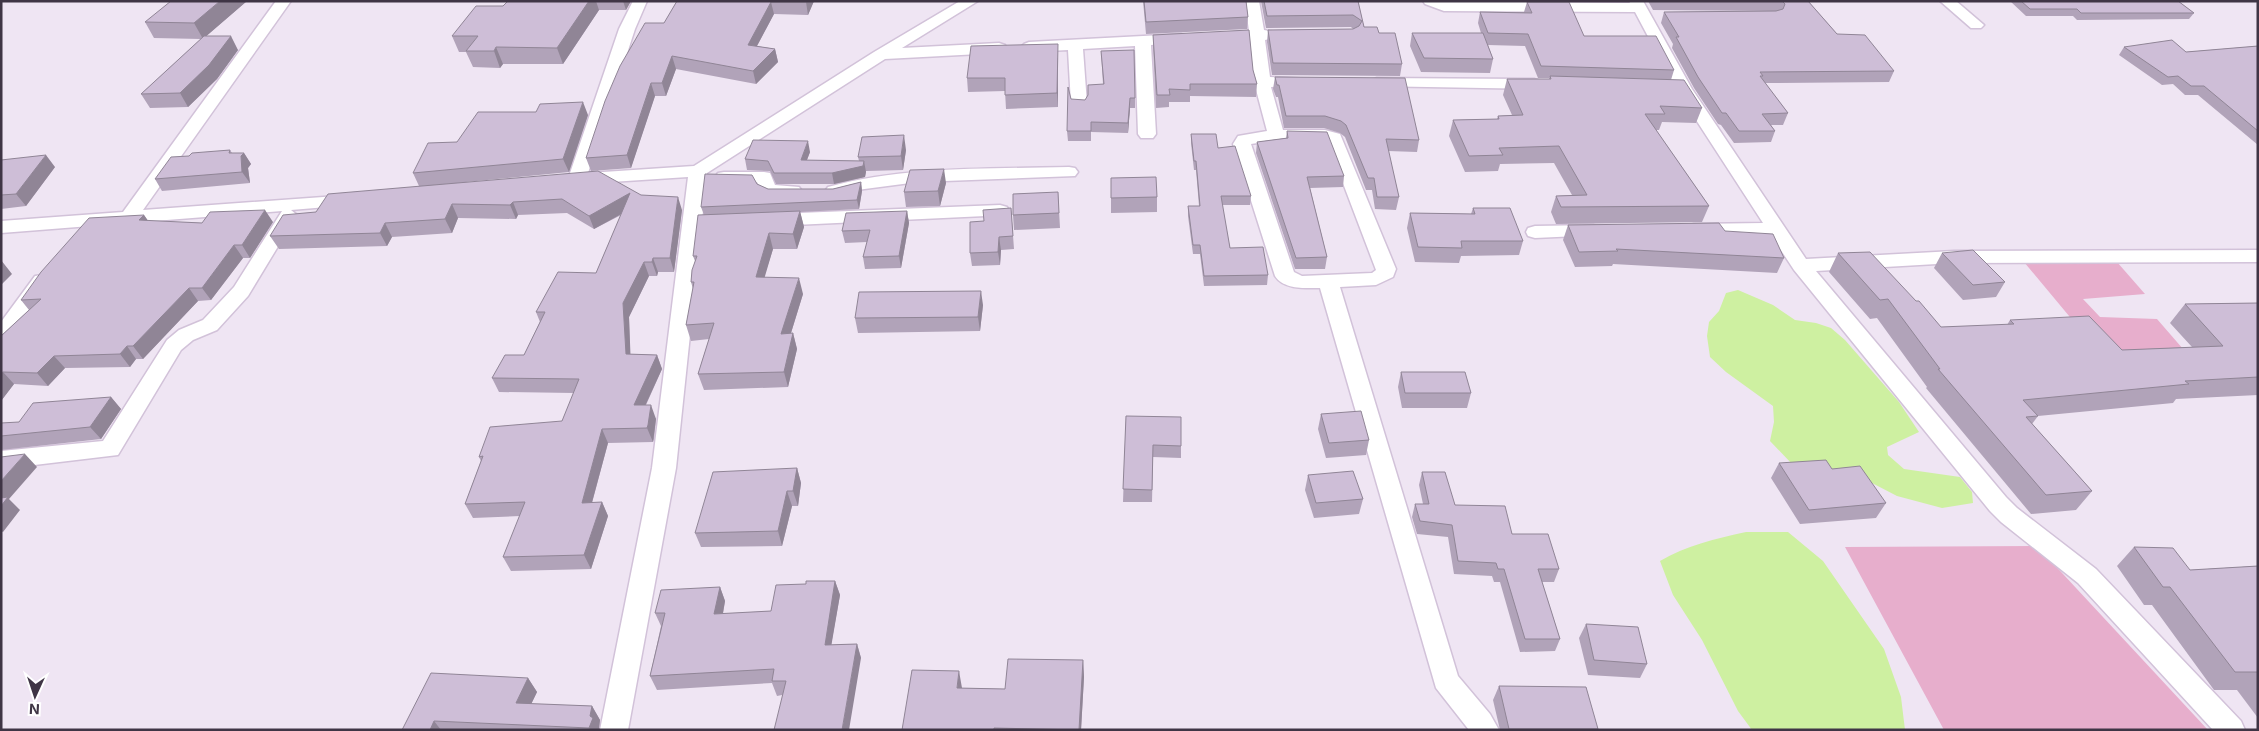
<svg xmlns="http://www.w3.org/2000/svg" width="2259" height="731" viewBox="0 0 2259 731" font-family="Inter,sans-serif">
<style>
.green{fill:#e7aecc}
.water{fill:#cef0a1}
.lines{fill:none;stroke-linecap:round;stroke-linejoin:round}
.street-casing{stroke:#d2c2d9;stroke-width:3}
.street{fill:#fff;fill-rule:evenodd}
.wall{fill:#b1a3b9}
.shaded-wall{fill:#908596}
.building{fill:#cebed7;stroke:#908596}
</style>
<rect width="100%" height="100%" fill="#efe5f3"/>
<path class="green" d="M2024 262H2117L2145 294 2083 299 2100 317 2157 319 2190 357 2104 358Z
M2037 546 2208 730H1944L1845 547Z"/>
<path class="water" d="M1738 290 1773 305 1795 320 1816 323 1831 328 1845 340 1899 402 1919 432 1887 447 1888 455 1904 469 1960 477 1972 492 1973 503 1942 508 1897 496 1872 483 1792 464 1770 441 1774 422 1773 406 1726 372 1710 357 1707 336 1709 322 1719 311 1726 293Z
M1746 532H1788L1823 561 1884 649 1901 697 1905 730H1752L1738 711 1702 640 1673 595 1660 561C1687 545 1715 539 1746 532Z"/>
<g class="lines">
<defs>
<path id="street" d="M276 1H291L143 210 351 195 357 196 360 200 357 204 351 205 291 210 297 215 248 296 217 330 193 340 181 350 118 455 1 469V451L103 441 167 340 179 330 203 320 234 287 282 211 1 233V221L123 212Z
M633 1H647L635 29 588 173 694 166 874 52 960 1H978L902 48 999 43 1005 45 1007 48 1005 51 999 53 885 59 707 173 676 468 628 730H600L652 468 688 177 580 184 571 183 568 179 619 29Z
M1245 1H1259L1264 30 1275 32 1278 35 1275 38 1265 40 1270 77 1310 79 1312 82 1310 85 1271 87 1283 130H1325L1340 134 1396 269 1393 277 1376 285 1340 287 1458 676 1490 714 1499 730H1469L1436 688 1320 288C1306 288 1284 290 1275 276L1233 144 1238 136 1267 131 1254 82 1250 40H1216L1213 37 1216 34 1249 31ZM1276 140 1327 141 1376 270 1372 273 1302 276 1294 272 1251 144Z
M1423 1 1630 3 1629 1H1643L1692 89 1806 259 1954 251 2258 250V262L1954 263 1816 271 2006 497 2017 508 2096 569 2241 721 2245 730H2213L2078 583 2001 522 1990 511 1794 270 1771 235 1694 236 1687 234 1685 230 1687 226 1694 224 1763 223 1676 89 1635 12 1444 11 1425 4Z
M1940 1H1956L1984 25 1981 28H1971Z
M1181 34 1186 36 1189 39 1186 42 1151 45 1156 134 1153 138H1141L1138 134 1135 46 1083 49 1087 104 1085 108H1073L1071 104 1068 50 1029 52 1024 50 1021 47 1024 44 1029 42Z
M1377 78 1534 79 1540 81 1542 84 1540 87 1534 89 1371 86 1369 83 1371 80Z
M1069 167 1075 168 1078 172 1075 176 918 182 857 190 834 196 828 195 825 191 828 187C906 166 989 169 1069 167Z
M724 172H764L770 173 775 185 799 187 802 191 799 195C788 198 773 197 762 194L757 182 718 181 715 177 718 173Z
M1000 205 1007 207 1009 211 1007 215 773 226 766 224 764 220 766 216 773 214Z
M1593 225 1600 227 1602 231 1600 235 1535 238 1528 236 1526 232 1528 228 1535 226Z
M42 275 49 276 52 281 8 342 1 344V322L35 276Z"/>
</defs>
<use href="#street" class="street-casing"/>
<use href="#street" class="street"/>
</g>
<path class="wall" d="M247 1 206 36 238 50 217 79 188 107 150 108 141 94 201 39 154 38 145 22Z
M508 1H631L626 10H599L563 64H503L500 68 473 67 466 52H459L452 36 503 6Z
M677 1H814L808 15 774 14 757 46 775 49 778 62 756 84 676 69 666 96H655L631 168 591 171 586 158Z
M1143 1H1246L1248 17 1247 29 1146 34Z
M1261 1H1358L1364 27 1379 33 1402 64 1400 76 1272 75 1267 42 1268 30 1353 29 1351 27 1266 28Z
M1648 1H1808L1837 34 1894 71 1889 82 1765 83 1788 113 1783 125H1771L1775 131 1771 142 1734 143 1721 125 1718 124 1694 88 1672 48 1673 44 1661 23 1664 12 1772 11 1653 10Z
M2010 1H2178L2194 13 2189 19 2077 20 2073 16H2026Z
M1527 2 1584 36 1674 70 1671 80 1702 108 1696 123 1662 122 1659 130H1656L1709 206 1702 222 1556 224 1551 212 1556 196 1572 195 1554 163 1500 164 1498 171 1465 172 1449 136 1453 120 1497 119 1498 116 1512 115 1503 95 1507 79H1549V78H1538L1525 46 1488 45 1493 59 1490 73 1421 72 1410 46 1412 33H1481L1478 23 1480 12H1524Z
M1153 35 1253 70 1257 84 1256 97 1190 96V102H1169V107L1156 108 1153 47Z
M2258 46V145L2198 95H2185L2173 84 2162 85 2119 55 2124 47 2186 52Z
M1101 51 1135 98V108H1130L1128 133 1091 132V141H1068L1067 131 1085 100 1103 84Z
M1058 58V107L1006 109 1005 91 968 92 967 78Z
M1275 77 1419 140 1417 152 1388 151 1399 197 1396 210 1375 209 1372 190H1366L1345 137 1340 133 1324 128H1284L1278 97H1276L1273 89Z
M588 115 569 172 466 182 641 195 682 210 674 272H658L657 276H649L629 317 630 354 657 355 662 369 646 405 656 419 654 439 653 442 608 443 592 503 602 502 608 516 591 569 511 571 503 557 520 516 473 518 465 504 481 461 479 457 562 421 574 393 499 392 492 378 524 355 540 322 536 312 596 273 621 215 594 229 567 213 518 215 516 219 458 218 452 233 392 237 387 246 279 249 270 236 316 212 419 186 413 173 457 142Z
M1287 131 1344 176 1343 187 1310 188 1327 257 1325 269H1295L1256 153 1257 142 1286 138Z
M1191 134 1218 148 1251 196 1250 205H1222L1230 248 1268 275 1267 285 1204 286 1200 254H1193L1188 216V206H1199L1196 170H1194L1191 143Z
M230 150 232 153H244L251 164 248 168 250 183 162 191 155 179 189 156Z
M906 150 903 170 866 171 865 177 834 184H776L770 171 747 170 745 159 810 152 807 160 859 161 858 157Z
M1 160 55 167 26 206 1 209Z
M1111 178 1157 197V212L1111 213Z
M861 182 862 191 859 209 800 212 804 227 797 249H773L764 277 803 294 791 333H793L797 349 788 387 704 390 698 374 709 339 691 341 686 325 693 289 691 282 695 261 693 256 704 215 701 207 757 184 768 189H833Z
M946 183 940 206 906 207 904 192Z
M1058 192 1060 228 1014 230 1013 215Z
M1011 208 1014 249 1001 250 1000 265 972 266 970 253 984 221Z
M1473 208 1523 241 1519 255 1461 256 1459 263 1415 262 1407 228 1410 213 1471 214Z
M907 211 909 223 901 268 865 269 863 257 867 242 845 243 842 231Z
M144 215 148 221 202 223 273 222 250 258H243L211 300 198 301 143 359H136L130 367 65 368 48 386 14 384 1 401V336L29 310 21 300Z
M1568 225 1725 231 1784 258 1777 273 1613 264 1612 266 1575 267 1563 240Z
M1838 253 1916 301 1941 327 2007 325 2010 320 2122 350 2192 347 2170 323 2185 304 2258 303V395L2176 399 2173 403 2038 416 2032 424 2092 491 2076 510 2031 514 1926 388 1927 387 1877 318 1870 319 1829 272Z
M1942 253 2005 282 1996 297 1963 300 1934 268Z
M983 305 980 331 858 333 855 318Z
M1401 372 1471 393 1467 408H1402L1398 387Z
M111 397 121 409 101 439 1 450V436L19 422Z
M1321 414 1369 440 1366 455 1326 458 1318 429Z
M1126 416 1181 446V458L1153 457 1152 502H1123Z
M1779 463 1832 469 1886 503 1876 518 1800 524 1771 478Z
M797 468 801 483 798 506H792L782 546 701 547 695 533Z
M1422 472 1455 505 1512 534 1559 569 1554 582H1542L1560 639 1555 651 1520 652 1500 582H1494L1492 576 1454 574 1448 537 1417 534 1412 517 1415 504H1423L1419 485Z
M1308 475 1363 499 1359 514 1314 518 1305 490Z
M2134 547 2190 570 2258 566V718L2237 690H2214L2152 605H2144L2117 566Z
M835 581 840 595 831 645 857 644 861 658 782 695 777 696 772 683 657 690 650 676 661 626 655 613 720 587 725 601 723 614 771 611 806 584Z
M1586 624 1647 664 1640 678 1588 675 1579 638Z
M1083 660 1084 677 1081 730H902L962 688 1005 689Z
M528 678 537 692 531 704 592 706 600 720 599 728 600 730H402Z
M1499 686 1598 729 1500 730 1493 700Z"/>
<path class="shaded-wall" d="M220 1H247L203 39 194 23Z
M589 1H596L599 10 563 64 557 48Z
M623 1H631L626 10Z
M806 1H814L808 15 806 2Z
M771 2 774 14 751 57 748 45Z
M231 36 238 50 217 79 188 107 180 93Z
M1058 44V107L1057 93Z
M496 47 503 64 500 68 494 51Z
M775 49 778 62 756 84 753 71Z
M672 56 676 69 666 96 662 83Z
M651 83 655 96 631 168 627 155Z
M1130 98V108L1128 133V123Z
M583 102 588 115 569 172 563 159Z
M904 135 906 150 903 170 901 156Z
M808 141 810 152 803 170 801 160Z
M244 153 251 164 248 168 250 183 242 172 241 156Z
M46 155 55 167 26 206 16 194Z
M864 161 866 172 865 177 834 184 832 173Z
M944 169 946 183 940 206 938 191Z
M861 182 862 191 859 209 857 200Z
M630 193 634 207 594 229 589 216Z
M678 197 682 210 674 272 670 258Z
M513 202 518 215 516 219 510 205Z
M452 204 458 218 452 233 445 219Z
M265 210 273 222 250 258 242 245Z
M800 211 804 227 797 249 793 234Z
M907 211 909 223 901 268 899 256Z
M144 215 153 228 139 220Z
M385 223 392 237 387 246 380 233Z
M769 233 773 249 760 293 756 277Z
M999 237 1001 250 1000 265 998 252Z
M234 245 243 258 211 300 202 288Z
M653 258 658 272 657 276 652 262Z
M1 260 12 274 1 285Z
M644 262 649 276 629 317 631 368 626 354 623 303Z
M799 278 803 294 786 349 781 334Z
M189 288 198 301 143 359 133 346Z
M981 291 983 305 980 331 978 317Z
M793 333 797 349 788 387 784 372Z
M127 346 136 359 130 367 120 354Z
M657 355 662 369 639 419 634 405Z
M54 356 65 368 48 386 37 373Z
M3 372 14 384 1 401V373Z
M111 397 121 409 101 439 90 427Z
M651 405 656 419 653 442 647 428Z
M602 429 608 443 588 517 582 503Z
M25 454 37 467 9 499 20 510 3 532 1 531V481Z
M797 468 801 483 798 506 793 491Z
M787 491 792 506 782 546 778 531Z
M602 502 608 516 591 569 584 555Z
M835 581 840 595 829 659 825 645Z
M720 587 725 601 720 629 714 614Z
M857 644 861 658 849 730H842Z
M1083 660 1084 677 1081 730H1079Z
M959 671 962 688 960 706 957 688Z
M528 678 537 692 525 717 516 703Z
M592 706 600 720 599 728 600 730H590L589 728 590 716Z
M434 721 441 730H430Z"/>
<path class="building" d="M171 1H220L194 23 145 22Z
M508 1H589L557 48 496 47 494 51H466L478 36H452L476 6H503Z
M677 1H806V2H771L748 45 775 49 753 71 672 56 662 83H651L627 155 586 158 605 101 620 66 645 23H664Z
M1144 1H1246L1248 17 1146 22Z
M1264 1H1358L1364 27H1377L1379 33H1395L1402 64 1273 63 1268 30 1353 29 1359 26 1362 21 1353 15 1267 16Z
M1782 1H1808L1837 34 1865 35 1894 71 1760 72 1763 76H1760L1788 113 1762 114 1775 131H1739L1726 113H1722L1698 77 1676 37H1679L1664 12 1776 11 1783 9 1785 4Z
M2021 1H2178L2194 13H2081L2077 9H2030Z
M1527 2H1569L1584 36H1656L1674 70 1541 66 1528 34 1488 33 1480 12 1532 13Z
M1249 30 1253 70 1257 84H1190V90L1169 89 1170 95H1157L1153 35Z
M1412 33H1483L1493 59 1424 58Z
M204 36H231L209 65 180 93 141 94Z
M2172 40 2186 52 2258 46V131L2204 86H2191L2178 76 2168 77 2124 47Z
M1058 44 1057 93 1005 95V78H967L971 46Z
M1134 50 1135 98H1130L1128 123 1091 122V131H1067L1068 87 1071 99 1085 100 1088 95V85L1104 84 1101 51Z
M1550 76 1684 80 1702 108 1660 106 1665 114H1645L1709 206 1561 207 1556 196 1587 195 1559 146 1499 148 1503 155 1469 156 1453 120 1499 119 1498 116 1523 115 1507 79H1551Z
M1275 77 1405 78 1419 140 1386 139 1399 197H1377L1374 178H1368L1346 125 1341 121 1325 116H1286L1279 85H1277Z
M583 102 563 159 413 173 428 143 457 142 478 112H536L540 104Z
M1287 131 1327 132 1344 176 1307 177 1327 257 1296 258 1257 142 1288 138Z
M1191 134H1216L1218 148 1235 146 1251 196H1221L1230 248 1263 247 1268 275 1204 276 1200 245H1193L1188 206H1200L1196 161H1194Z
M904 135 901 156 858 157 862 137Z
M753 140 808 141 801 160 864 161 863 166 832 173H774L768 161 745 159Z
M230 150 229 153H244L241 156 242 172 155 179 171 157 189 156 192 153Z
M46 155 16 194 1 195V160Z
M944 169 938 191 904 192 910 170Z
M598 171 641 195 678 197 670 258H653L652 262H644L623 303 626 354 657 355 634 405H651L648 425 647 428 602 429 582 503 602 502 584 555 503 557 525 502 465 504 483 456 479 457 490 427 562 421 579 379 492 378 505 355H524L545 312H536L558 272 596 273 630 193 589 216 562 199 513 202 510 205 452 204 445 219 385 223 380 233 270 236 283 215 316 212 328 194Z
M705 174 752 175 757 184 768 189H833L861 182 857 200 701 207Z
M1156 177 1157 197 1111 198V178Z
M1058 192 1059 213 1013 215V194Z
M1011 208 1013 236 999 237 998 252 970 253V222L984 221 983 210Z
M1473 208H1510L1523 241H1461L1462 248 1418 247 1410 213 1475 214Z
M265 210 242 245H234L202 288H189L133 346H127L120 354 54 356 37 373 3 372 1 373V336L41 299 21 300 41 272 89 218 144 215 139 220 202 223 210 212Z
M800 211 793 234 769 233 756 277 799 278 781 334 793 333 784 372 698 374 714 323 686 325 694 282H691L692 270 697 256H693L698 215Z
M907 211 899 256 863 257 870 230 842 231 846 213Z
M1719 223 1725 231 1773 234 1784 258 1616 249 1618 251 1579 252 1568 225Z
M1973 250 2005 282 1973 285 1942 253Z
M1870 252 1916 301H1919L1941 327 2014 324 2010 320 2089 316 2122 350 2223 346 2185 304 2258 303V377L2185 381 2189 384 2023 400 2038 416 2026 417 2092 491 2046 495 1938 369H1940L1888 299 1880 300 1838 253Z
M981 291 978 317 855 318 859 292Z
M1401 372H1465L1471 393H1405Z
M111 397 90 427 1 436V423L19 422 33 403Z
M1361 411 1369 440 1329 443 1321 414Z
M1126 416 1181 417V446L1153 445 1152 490 1123 489Z
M25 454 1 481V457Z
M1826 460 1832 469 1860 466 1886 503 1809 510 1779 463Z
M797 468 793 491H787L778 531 695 533 713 472Z
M1353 471 1363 499 1316 503 1308 475Z
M1422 472H1445L1455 505 1505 506 1512 534H1548L1559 569H1538L1560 639H1525L1504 569H1498L1496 563 1458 561 1452 525 1420 521 1415 504H1429Z
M8 497 1 506V498Z
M2134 547 2173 548 2190 570 2258 566V672H2235L2170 587H2163Z
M806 581H835L825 645 857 644 842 730H774L786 681H772L774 669 650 676 665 613H655L661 590 720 587 714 614 771 611 776 585 806 584Z
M1586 624 1638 627 1647 664 1594 660Z
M1008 659 1083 660 1079 730 994 728V730H902L912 670 959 671 957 688 1005 689Z
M431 673 528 678 516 703 592 706 590 716 593 718 589 728 434 721 430 730H402Z
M1499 686 1586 687 1598 729H1509Z"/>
<rect width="2259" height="731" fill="none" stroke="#3f3545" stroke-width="5"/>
<g transform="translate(35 696) rotate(183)" stroke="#ffffff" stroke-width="4" paint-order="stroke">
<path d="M0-4L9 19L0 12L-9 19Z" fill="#3f3545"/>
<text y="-8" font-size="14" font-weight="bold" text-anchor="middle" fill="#3f3545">N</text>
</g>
</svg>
